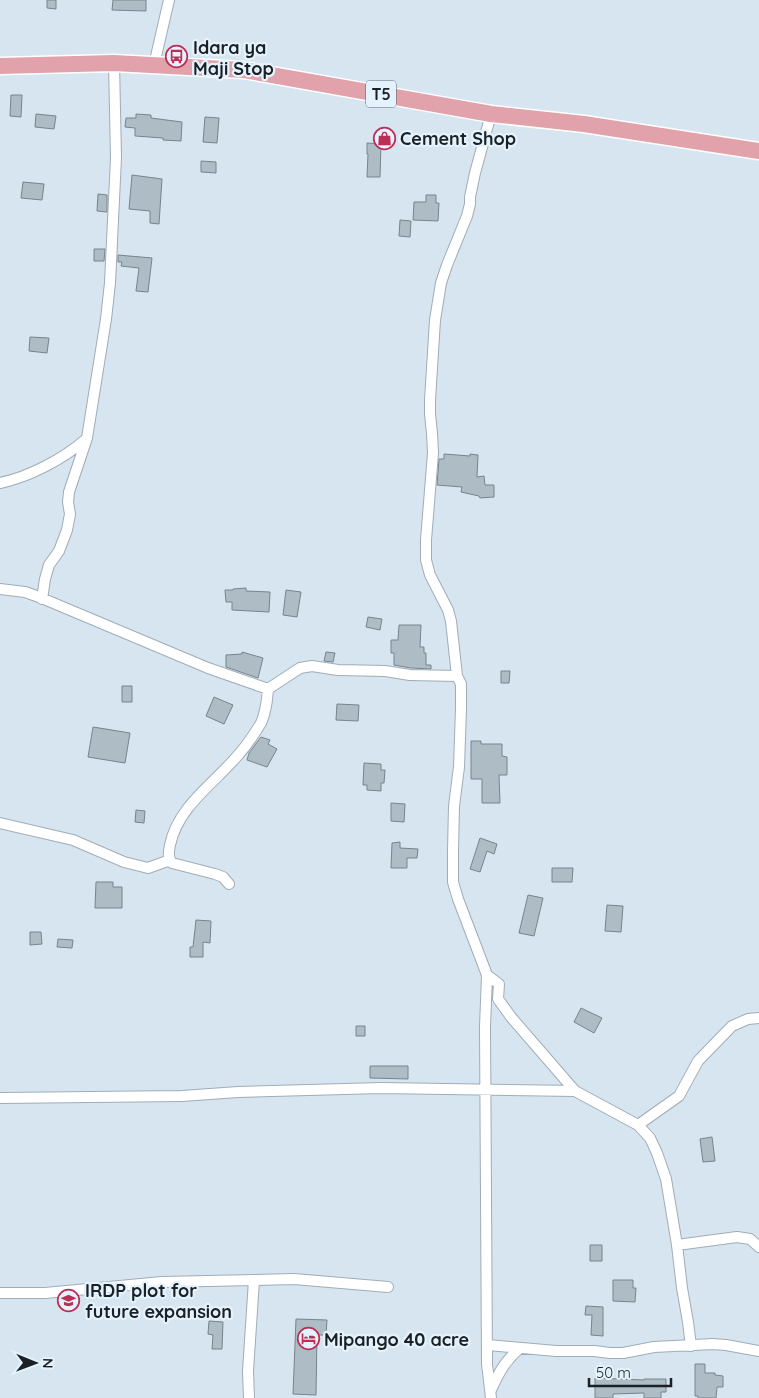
<svg xmlns="http://www.w3.org/2000/svg" width="759" height="1398" viewBox="0 0 759 1398" font-family="Quicksand,sans-serif">
<style>
.building{fill:#aebcc6;stroke:#77848e}
.lines{fill:none;stroke-linecap:round;stroke-linejoin:round}
.minor-casing{stroke:#9fadb7;stroke-width:12}
.trunk-casing{stroke:#fff;stroke-width:19}
.minor{stroke:#fff;stroke-width:10}
.trunk{stroke:#e2a2ab;stroke-width:16}
.labels{text-anchor:middle;dominant-baseline:central;stroke-width:4.5;stroke-linejoin:round;paint-order:stroke}
.shield{fill:#e3f2fd;stroke:#565f64;stroke-width:1}
.shield-label{font-size:16px;font-weight:bold;fill:#1a2023}
.poi-label{font-size:18px;font-weight:bold;fill:#1a2023;stroke:#e3f2fd;text-anchor:start}
</style>
<rect width="100%" height="100%" fill="#d6e5ef"/>
<path class="building" d="M47 0H56V9L47 8Z
M113 0H146V11L112 10Z
M11 95H22L21 117 10 116Z
M36 114 56 116 54 129 35 127Z
M136 114 151 115V118L182 122 181 141 163 140V138L135 136V128L125 127 126 118H136Z
M205 117 219 118 217 143 203 142Z
M367 143 381 144 380 177H367L368 154H367Z
M201 161 216 162V173L201 172Z
M132 175 162 179 159 224 150 223V211L129 209Z
M23 182 44 184 42 200 21 198Z
M98 194 107 195V212L97 211Z
M426 195H436V203H439L438 221 413 220 414 202H426Z
M400 220 411 221 410 237 399 236Z
M94 249H105L104 261H94Z
M118 255 152 258 148 292 136 291 139 268 121 266 122 262H118Z
M30 337 49 338 47 353 29 351Z
M444 454 470 456V454L478 455 477 477 484 476 485 485H494V497L480 498 479 496 461 492 462 487 437 485 439 459H444Z
M246 588V591L270 592 269 612 232 610V602H226L225 590H233V589Z
M286 590 301 592 297 617 283 615Z
M368 617 382 619 380 630 366 627Z
M399 625H421L420 647H424V653H426V665H431V669L411 668 394 665V653H391V640H398Z
M242 652 263 658 258 678 226 667V655L242 654Z
M326 652 335 653 333 662 324 661Z
M501 671H510L509 683H501Z
M122 686H132V702H122Z
M214 697 233 705 224 724 206 716Z
M337 704 359 705 358 721 336 720Z
M93 727 130 733 125 763 88 757Z
M261 737 270 740 268 744 277 749 267 767 247 760 249 753Z
M471 741H481V744H502V756L507 757V775H499L500 803H482V779H471Z
M364 763 381 764V770H385L384 783H381V791L367 790V785H363Z
M391 803 405 804 404 822 391 821Z
M136 810 145 811 144 823 135 822Z
M480 838 497 844 494 854 487 851 480 872 470 869Z
M400 842V848L418 849 417 858H407V868H391L392 843Z
M552 868H573L572 882H552Z
M96 882H113V887H122V908H95Z
M528 895 543 898 534 936 519 933Z
M607 905 623 906 621 932 605 931Z
M196 920 211 921 210 943 203 942V957H190V947H193Z
M30 932H41L42 944 30 945Z
M58 939 73 940 72 948 57 947Z
M581 1008 602 1018 594 1033 574 1022Z
M356 1026H365V1036H356Z
M370 1066H408V1079L370 1078Z
M712 1137 715 1161 703 1162 700 1139Z
M590 1245H602V1261H590Z
M613 1280H633V1288H636L635 1302 613 1301Z
M586 1306 603 1307V1336L591 1335 592 1315H585Z
M296 1319 327 1320 326 1335H317L316 1395 293 1394Z
M209 1321 223 1322 222 1349H212L213 1335 208 1334Z
M695 1364H705V1373H715V1375L723 1376V1387H717L716 1398H698V1396H695Z
M595 1378 644 1380V1379H666V1392H661V1398H644V1393L613 1394V1398H595Z"/>
<g class="lines">
<defs>
<path id="minor" d="M154 65 169 0
M0 483C29 477 63 459 85 440
M0 589 25 592 39 597 208 668 268 689 300 668 312 666 338 670 385 671 410 675 457 676
M42 599 45 579 49 565 59 551 67 530 70 514 68 502 69 492 87 438 106 319 110 283 116 158 114 63
M0 823 73 840 124 862 148 868 170 860
M229 884 223 877 215 874 172 863C167 858 169 851 170 845 178 806 215 783 239 754 247 745 255 733 261 723 266 712 267 701 268 689
M487 975 499 984 498 999 511 1017 575 1091 638 1125 650 1138 657 1153 666 1179 677 1245 737 1237 750 1239 759 1247
M0 1098 182 1096 238 1092 381 1088 575 1091
M638 1125 679 1096 698 1061 732 1026 748 1019 759 1018
M677 1245 682 1288 688 1322 691 1346
M0 1293H45L162 1282 254 1280 294 1279 388 1287
M488 1345 556 1351H594L610 1353H623L654 1347 713 1344 726 1345 759 1351
M491 1390C499 1372 505 1361 520 1348
M249 1398 248 1371 254 1280
M491 1398 487 1364 485 1027 487 975 458 899 453 882V851L454 806 459 767 461 708V684L457 676 451 621 448 610 430 575 426 560V540L433 453 432 433 430 414V400L435 320 441 283 447 265 467 216 470 204V197L475 173 491 114"/>
<path id="trunk" d="M0 66 114 63 244 70 491 114 584 124 759 151"/>
</defs>
<use href="#minor" class="minor-casing"/>
<use href="#trunk" class="trunk-casing"/>
<use href="#minor" class="minor"/>
<use href="#trunk" class="trunk"/>
</g>
<defs>
<symbol id="bus-ring" viewBox="-11 -11 22 22"><circle r="9.5" fill="#e3f2fd" stroke="#bd2e54" stroke-width="1.5"/><path d="M-5-6H5V4H4V6H2V4H-2V6H-4V4H-5ZM-3.5-4V0h7V-4ZM-3.5 1.2v1.5H-2V1.2ZM2 1.2v1.5H3.5V1.2Z" fill="#bd2e54"/></symbol>
<symbol id="shop-ring" viewBox="-11 -11 22 22"><circle r="9.5" fill="#e3f2fd" stroke="#bd2e54" stroke-width="1.5"/><path d="M-5-2.5h2.3a2.7 3.5 0 0 1 5.4 0H5L5.5 6h-11ZM-1.5-2.5h3a1.5 2.3 0 0 0-3 0Z" fill="#bd2e54"/></symbol>
<symbol id="university-ring" viewBox="-11 -11 22 22"><circle r="9.5" fill="#e3f2fd" stroke="#bd2e54" stroke-width="1.5"/><path d="M0-5L7-2L0 1L-7-2ZM-4 1L0 2.5L4 1V4Q0 6-4 4Z" fill="#bd2e54"/></symbol>
<symbol id="hotel-ring" viewBox="-11 -11 22 22"><circle r="9.5" fill="#e3f2fd" stroke="#bd2e54" stroke-width="1.5"/><path d="M-6-4.5h1.5V1H6V5H4.5V3h-9V5H-6ZM-4 0a1.8 1.8 0 1 1 3.6 0ZM.5 0V-2.5h3Q6-2.5 6 0Z" fill="#bd2e54"/></symbol>
</defs>
<g fill-rule="evenodd">
<use href="#bus-ring" x="164" y="44" width="25" height="25"/>
<use href="#shop-ring" x="372" y="126" width="25" height="25"/>
<use href="#university-ring" x="56" y="1288" width="25" height="25"/>
<use href="#hotel-ring" x="296" y="1326" width="25" height="25"/>
</g>
<g class="labels">
<rect class="shield" x="366" y="80.5" width="30" height="27" rx="4"/>
<g class="shield-label">
<text x="381" y="94">T5</text>
</g>
<g class="poi-label">
<text x="193" y="47">Idara ya<tspan x="193" dy="21">Maji Stop</tspan></text>
<text x="400" y="138">Cement Shop</text>
<text x="85" y="1290">IRDP plot for<tspan x="85" dy="21">future expansion</tspan></text>
<text x="324" y="1339">Mipango 40 acre</text>
</g>
</g>
<g transform="translate(35 1363) rotate(91)" stroke="#e3f2fd" stroke-width="4" paint-order="stroke">
<path d="M0-4L9 19L0 12L-9 19Z" fill="#1a2023"/>
<text y="-8" font-size="14" font-weight="bold" text-anchor="middle" fill="#1a2023">N</text>
</g>
<path d="M589 1378v8h82v-8" fill="none" stroke="#1a2023" stroke-width="2.5"/>
<text x="596" y="1378" font-size="15" fill="#1a2023" stroke="#e3f2fd" stroke-width="4" paint-order="stroke">50 m</text>
</svg>
